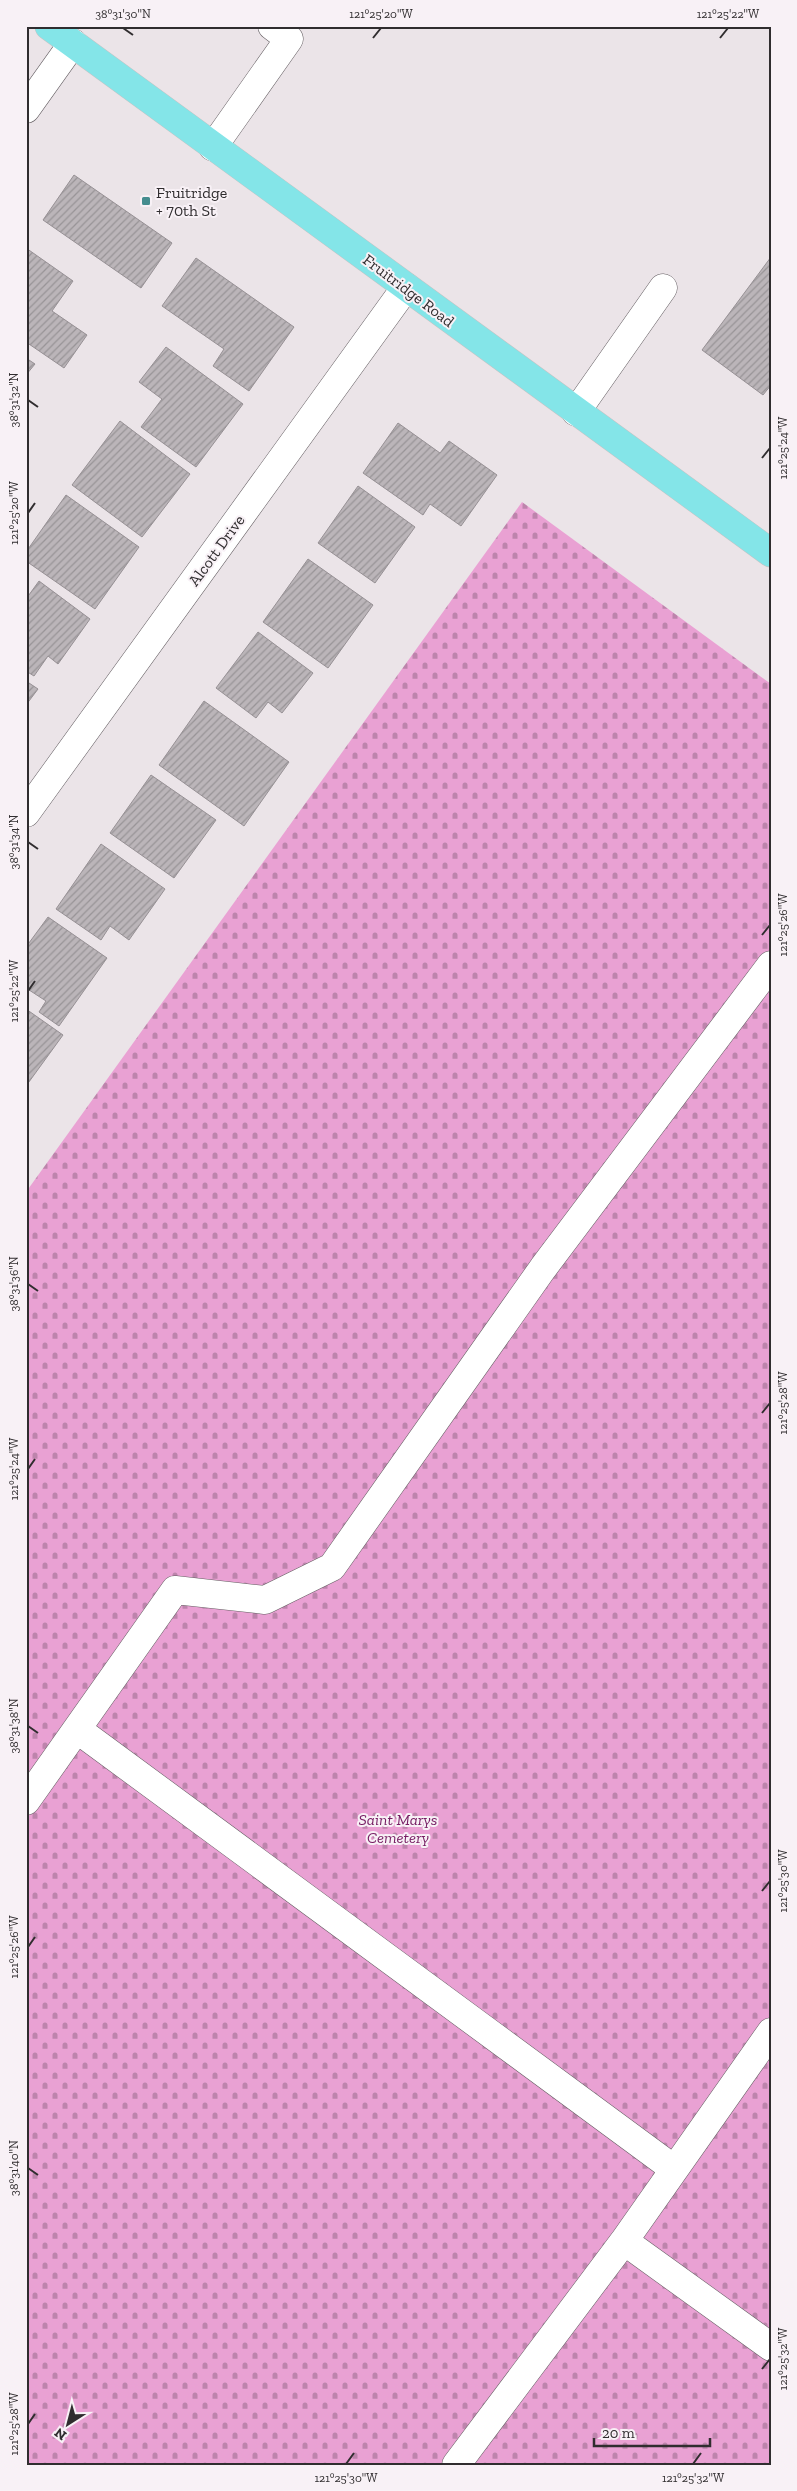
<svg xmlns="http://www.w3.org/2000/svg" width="797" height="2491" font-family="'Zilla Slab',serif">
  <defs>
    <pattern id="cemetery-stones" width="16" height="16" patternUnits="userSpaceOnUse" patternTransform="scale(1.25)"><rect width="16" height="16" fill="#e9a1d3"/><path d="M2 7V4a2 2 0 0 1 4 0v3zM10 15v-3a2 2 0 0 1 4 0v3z" fill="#bd84ac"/></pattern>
    <pattern id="building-hatch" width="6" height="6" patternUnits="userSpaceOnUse" patternTransform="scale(1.25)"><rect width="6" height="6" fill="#bbb5b9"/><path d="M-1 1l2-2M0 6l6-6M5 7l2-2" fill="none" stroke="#989497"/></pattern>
  </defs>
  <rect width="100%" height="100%" fill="#ebe4e8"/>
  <path fill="url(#cemetery-stones)" d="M522,502L771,684V2465H26V1192Z"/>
  <path fill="url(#building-hatch)" stroke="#969094" d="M74,175L172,243L141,288L43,220Z
    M26,248L73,281L52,311L87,335L64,368L26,342Z
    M771,257V385L763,395L702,350Z
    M196,258L294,327L249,391L213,366L224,349L162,306Z
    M166,347L243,404L196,467L141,427L162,399L139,382Z
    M26,358L35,364L26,375Z
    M120,421L190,474L142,537L72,485Z
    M398,423L440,453L449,441L497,475L461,526L430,504L423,515L363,473Z
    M358,486L415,527L375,583L318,543Z
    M66,495L139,547L95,609L26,561V552Z
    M308,559L373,605L328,668L263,622Z
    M39,581L90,619L58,664L48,656L34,676L26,671V599Z
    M258,632L313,673L282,713L268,702L256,718L216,688Z
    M26,681L38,689L26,705Z
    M204,701L289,762L244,826L159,765Z
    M151,775L216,820L174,878L110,833Z
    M101,844L165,889L129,940L110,926L101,940L56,909Z
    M48,917L107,958L59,1026L39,1012L46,1001L26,988V947Z
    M26,1009L63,1035L26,1086Z"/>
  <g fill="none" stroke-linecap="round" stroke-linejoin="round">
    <g stroke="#655f63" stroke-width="29">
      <path id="minor" d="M26,109L73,43
        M213,147L289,39L272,26
        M576,412L663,288
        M26,813L406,287
        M78,1730L674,2169
        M26,1801L175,1590L265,1600L332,1567L543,1268L771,965
        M624,2241L771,2347
        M456,2465L624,2241L771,2032"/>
    </g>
    <g stroke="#c5c4c5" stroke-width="29">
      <path id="major" d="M49,26L771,553"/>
    </g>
    <use href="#minor" stroke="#fff" stroke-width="28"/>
    <use href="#major" stroke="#84e5e8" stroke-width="28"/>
  </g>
  <path fill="none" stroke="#302d2f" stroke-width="2" d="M123,28L133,35M373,38L381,28M720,38L728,28M28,400L38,407M762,458L770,448M28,513L35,503M28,842L38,849M762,935L770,925M28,991L35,981M28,1284L38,1291M762,1413L770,1403M28,1469L35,1459M28,1726L38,1733M762,1891L770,1881M28,1947L35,1937M28,2168L38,2175M762,2369L770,2359M28,2424L35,2414M346,2464L354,2453M693,2464L701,2453"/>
  <rect fill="#458d8f" stroke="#f8f1f6" stroke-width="2" x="141" y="196" width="10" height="10" rx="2.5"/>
  <g text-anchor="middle" stroke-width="4" stroke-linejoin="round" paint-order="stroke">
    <g font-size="16" fill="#302d2f" stroke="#f8f1f6" text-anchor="start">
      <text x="156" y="198">Fruitridge<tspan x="156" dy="18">+ 70th St</tspan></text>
    </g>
    <g font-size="16" fill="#302d2f" stroke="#f8f1f6">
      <text transform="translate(409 290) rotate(37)" y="6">Fruitridge Road</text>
      <text transform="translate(216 550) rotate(-54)" y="6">Alcott Drive</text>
    </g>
    <g font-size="16" font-style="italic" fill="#761c63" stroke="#f8f1f6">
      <text x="398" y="1825">Saint Marys<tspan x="398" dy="18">Cemetery</tspan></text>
    </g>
  </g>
  <rect width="797" height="2491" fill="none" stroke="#f8f1f6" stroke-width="55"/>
  <g transform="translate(68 2424) rotate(216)" stroke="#f8f1f6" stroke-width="4" paint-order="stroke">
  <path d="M0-4L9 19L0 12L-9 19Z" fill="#302d2f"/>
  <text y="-8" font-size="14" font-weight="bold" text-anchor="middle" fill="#302d2f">N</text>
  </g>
  <path d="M594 2438v8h116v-8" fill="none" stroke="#302d2f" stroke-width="2.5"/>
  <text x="602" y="2438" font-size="15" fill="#302d2f" stroke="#f8f1f6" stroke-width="4" paint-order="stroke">20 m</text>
  <rect x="28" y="28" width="742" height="2436" fill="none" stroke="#302d2f" stroke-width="2"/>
  <g font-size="12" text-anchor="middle" fill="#302d2f">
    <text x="123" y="18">38°31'30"N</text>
    <text x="381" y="18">121°25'20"W</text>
    <text x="728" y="18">121°25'22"W</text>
    <text transform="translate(14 400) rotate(-90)" y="4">38°31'32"N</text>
    <text transform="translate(783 448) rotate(-90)" y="4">121°25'24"W</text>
    <text transform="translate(14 513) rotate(-90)" y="4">121°25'20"W</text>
    <text transform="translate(14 842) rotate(-90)" y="4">38°31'34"N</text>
    <text transform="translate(783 925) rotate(-90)" y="4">121°25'26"W</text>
    <text transform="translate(14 991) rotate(-90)" y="4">121°25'22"W</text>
    <text transform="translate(14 1284) rotate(-90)" y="4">38°31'36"N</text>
    <text transform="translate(783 1403) rotate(-90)" y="4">121°25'28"W</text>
    <text transform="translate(14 1469) rotate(-90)" y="4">121°25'24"W</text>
    <text transform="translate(14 1726) rotate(-90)" y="4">38°31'38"N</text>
    <text transform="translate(783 1881) rotate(-90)" y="4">121°25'30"W</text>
    <text transform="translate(14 1947) rotate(-90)" y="4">121°25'26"W</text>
    <text transform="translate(14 2168) rotate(-90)" y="4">38°31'40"N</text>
    <text transform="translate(783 2359) rotate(-90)" y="4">121°25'32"W</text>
    <text transform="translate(14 2424) rotate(-90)" y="4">121°25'28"W</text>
    <text x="346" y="2482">121°25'30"W</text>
    <text x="693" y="2482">121°25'32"W</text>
  </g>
</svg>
